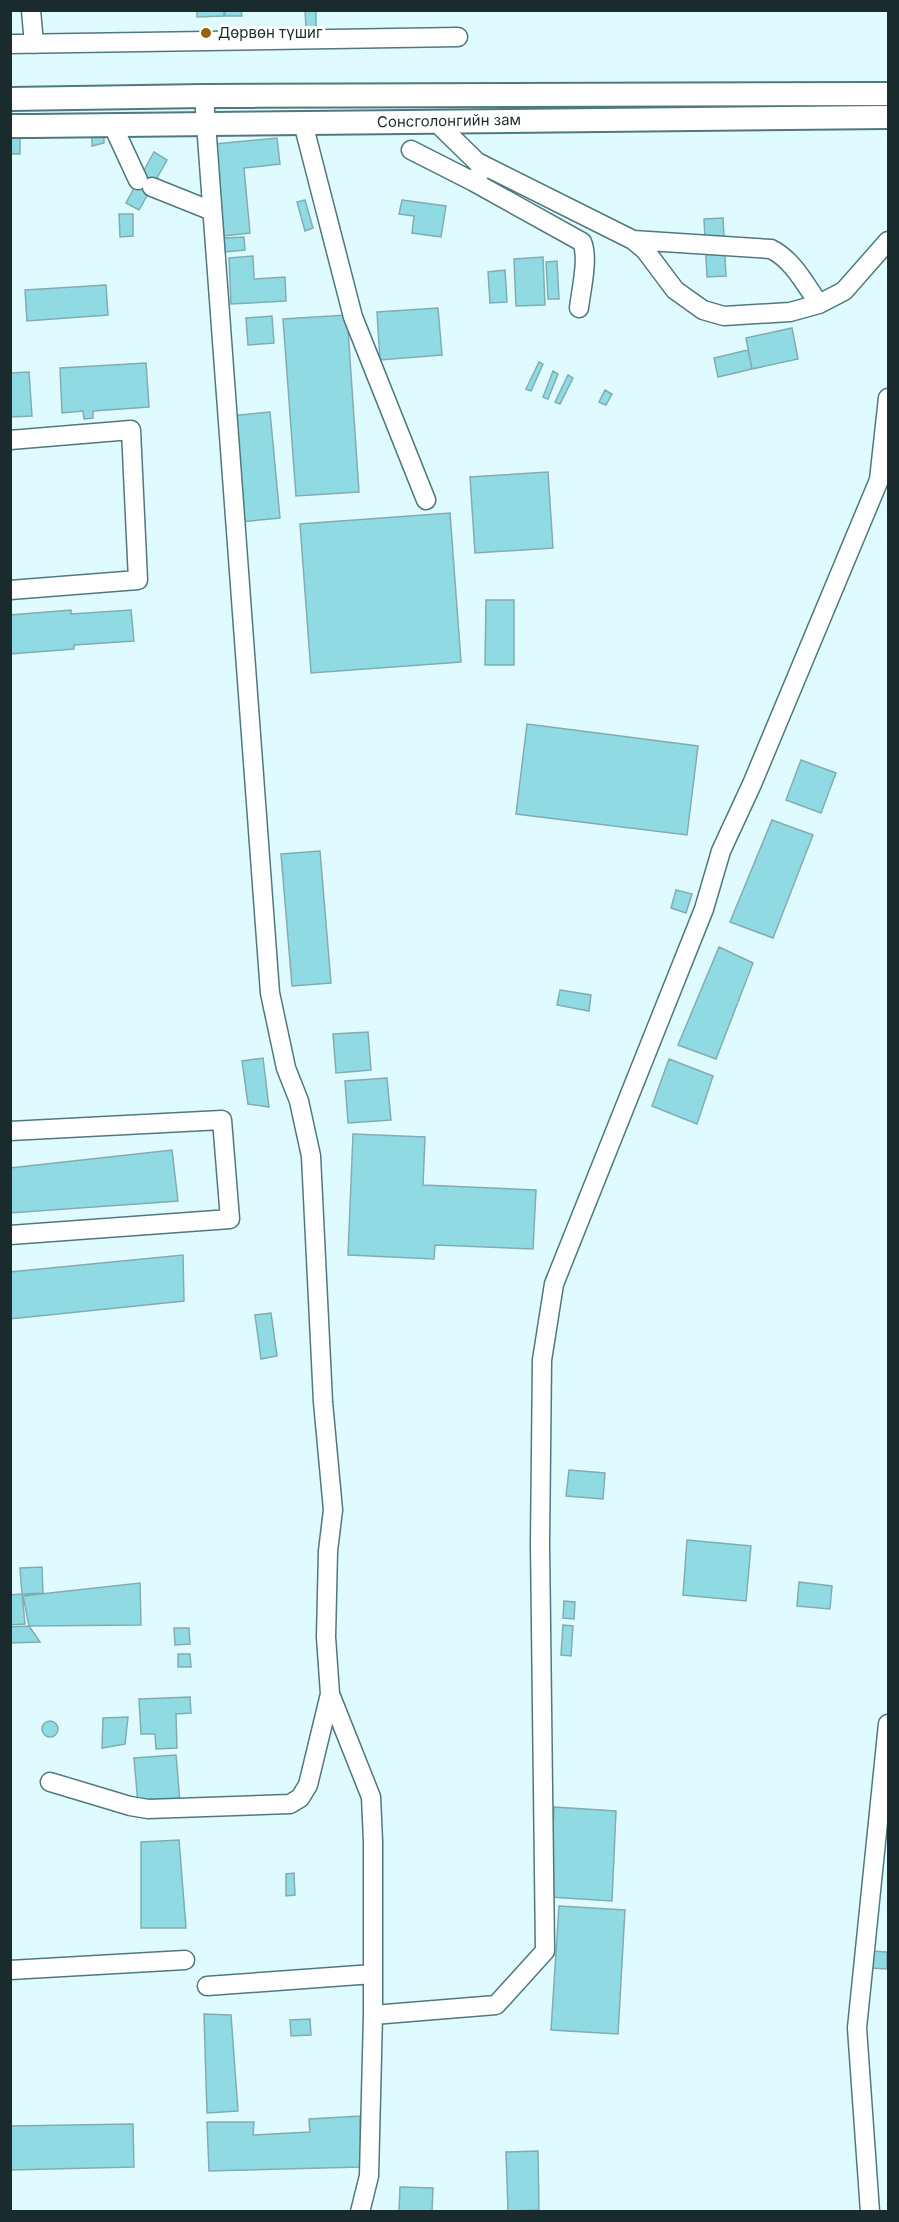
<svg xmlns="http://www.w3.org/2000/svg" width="899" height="2222" font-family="Inter,sans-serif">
  <rect width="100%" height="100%" fill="#e0fbff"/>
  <path fill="#90dbe3" stroke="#81adb2" stroke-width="1.5" d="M197,10H224V16L197,17Z
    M225,10H241L242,16H225Z
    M305,10H316V28H306Z
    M92,135H104V143L92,146Z
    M10,138H20V154H10Z
    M277,138L280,164L244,168L250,233L224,236L215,144Z
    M154,152L167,160L139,210L126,203Z
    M305,200L313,228L305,231L297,202Z
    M402,200L446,206L441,237L412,233L414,216L399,214Z
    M119,214H133V236L120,237Z
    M723,218L726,276L707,277L704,219Z
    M244,237L245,250L225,252L224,238Z
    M253,256L254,279L285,277L286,301L231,304L229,258Z
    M543,257L545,305L516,306L514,259Z
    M557,261L559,299H548L546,262Z
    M505,270L507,302L490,303L488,272Z
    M106,285L108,315L27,321L25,290Z
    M438,308L442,355L380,360L377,312Z
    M347,315L359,492L296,496L283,319Z
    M272,316L274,343L248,345L246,318Z
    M792,328L798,359L752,369L746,338Z
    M748,350L752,369L718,377L714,358Z
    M539,362L543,364L531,391L526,389Z
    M146,363L149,407L93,411V418L84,419L83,411L62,413L60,368Z
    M553,371L558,374L548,399L543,397Z
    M29,372L32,416L10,417V373Z
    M568,375L573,378L560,404L555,402Z
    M605,390L612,394L606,405L599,402Z
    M270,412L280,518L240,522L230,416Z
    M548,472L553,548L475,553L470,477Z
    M450,513L461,662L311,673L300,524Z
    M486,600H514V665H485Z
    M71,610V614L131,610L134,641L74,645V649L10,654V615Z
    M527,724L698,746L687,835L516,814Z
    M801,760L836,773L821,813L786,800Z
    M772,820L813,835L773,938L730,922Z
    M320,851L331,983L292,986L281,854Z
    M676,890L692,894L686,913L671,908Z
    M719,947L753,963L716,1059L678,1045Z
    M560,990L591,995L589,1011L557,1005Z
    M368,1032L371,1070L336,1073L333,1034Z
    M263,1058L269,1107L248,1104L242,1061Z
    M669,1059L713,1076L697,1124L652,1106Z
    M387,1078L391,1120L348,1123L345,1081Z
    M353,1134L425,1137L423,1185L536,1190L533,1249L435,1245L434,1259L348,1255Z
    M172,1150L178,1201L10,1213V1168Z
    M183,1255L184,1301L10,1319V1272Z
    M271,1313L277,1356L261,1359L255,1315Z
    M569,1470L605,1473L603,1499L566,1496Z
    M687,1540L751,1546L746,1601L683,1595Z
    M42,1567L43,1593L22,1594L20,1568Z
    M799,1582L832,1586L830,1609L797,1606Z
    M140,1583L141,1625L29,1626L23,1596Z
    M22,1594L25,1624L10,1625V1595Z
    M564,1601L575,1602L574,1619L563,1618Z
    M563,1625L573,1626L571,1656L561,1655Z
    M29,1626L40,1642L10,1643V1627Z
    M174,1628H189L190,1644L175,1645Z
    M178,1654H190L191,1667H178Z
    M190,1697L191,1713L176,1714L177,1748L156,1749L155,1734H141L139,1699Z
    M128,1717L125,1744L102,1748L103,1718Z
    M42 1729a8 8 0 1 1 16 0a8 8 0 1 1-16 0Z
    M176,1755L180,1802L138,1805L134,1758Z
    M554,1807L616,1811L612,1901L550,1897Z
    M179,1840L186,1928H141V1842Z
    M294,1873L295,1895L286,1896V1874Z
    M559,1906L625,1910L618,2034L551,2030Z
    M871,1951L887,1952V1969L871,1968Z
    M204,2014L231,2015L238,2111L207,2113Z
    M310,2019L311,2035L291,2036L290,2020Z
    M360,2116L361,2167L209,2171L207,2122H254L253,2135L310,2132L309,2119Z
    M133,2124L134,2167L10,2170V2126Z
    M538,2151L539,2210L508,2211L506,2152Z
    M400,2187L433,2188L432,2212H399Z"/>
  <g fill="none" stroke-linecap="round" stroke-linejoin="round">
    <g stroke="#4f797e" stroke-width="21">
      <path id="minor" d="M31,10L34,44
        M10,44L458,37
        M204,96L270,993L286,1068L299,1101L311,1156L323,1402L333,1510L328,1551L326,1637L330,1694L371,1797L373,1841V2015L496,2005L545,1951L540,1544L542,1360L554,1284L704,909L721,851L752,784L879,480L888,398
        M434,120L477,162L633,240L645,250L675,290L703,310L724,316L790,312L819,304L844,291L888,241
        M303,123L353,317L426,500
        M113,126L138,180
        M411,150L474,182
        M484,166L474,182L582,242C589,258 581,290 579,308
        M152,187L212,211
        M633,240L771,249C793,260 805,284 819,304
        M10,440L131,430L138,580L10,590
        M10,1131L222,1120L230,1219L10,1235
        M50,1782L130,1806L148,1809L290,1804L300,1798L308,1785L330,1694
        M10,1970L185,1960
        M207,1986L373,1974
        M360,2212L369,2176L373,2015
        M870,2212L857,2028L888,1724"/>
    </g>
    <g stroke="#4f797e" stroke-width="26">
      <path id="major" d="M10,99L204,96L888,94
        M10,126C303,125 596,118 888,117"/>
    </g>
    <use href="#minor" stroke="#fff" stroke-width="18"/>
    <use href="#major" stroke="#fff" stroke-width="22"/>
  </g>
  <circle fill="#91640e" stroke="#fff" stroke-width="2" cx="206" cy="33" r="6"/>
  <g text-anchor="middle" stroke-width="6" stroke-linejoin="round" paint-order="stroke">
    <g font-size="15" fill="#192b2d" stroke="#fff" text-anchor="start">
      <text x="218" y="38">Дөрвөн түшиг</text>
    </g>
    <g font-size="15" fill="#192b2d" stroke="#fff">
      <text transform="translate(449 121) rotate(-1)" y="5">Сонсголонгийн зам</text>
    </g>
  </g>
  <rect width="899" height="2222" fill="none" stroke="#192b2d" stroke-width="24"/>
</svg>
